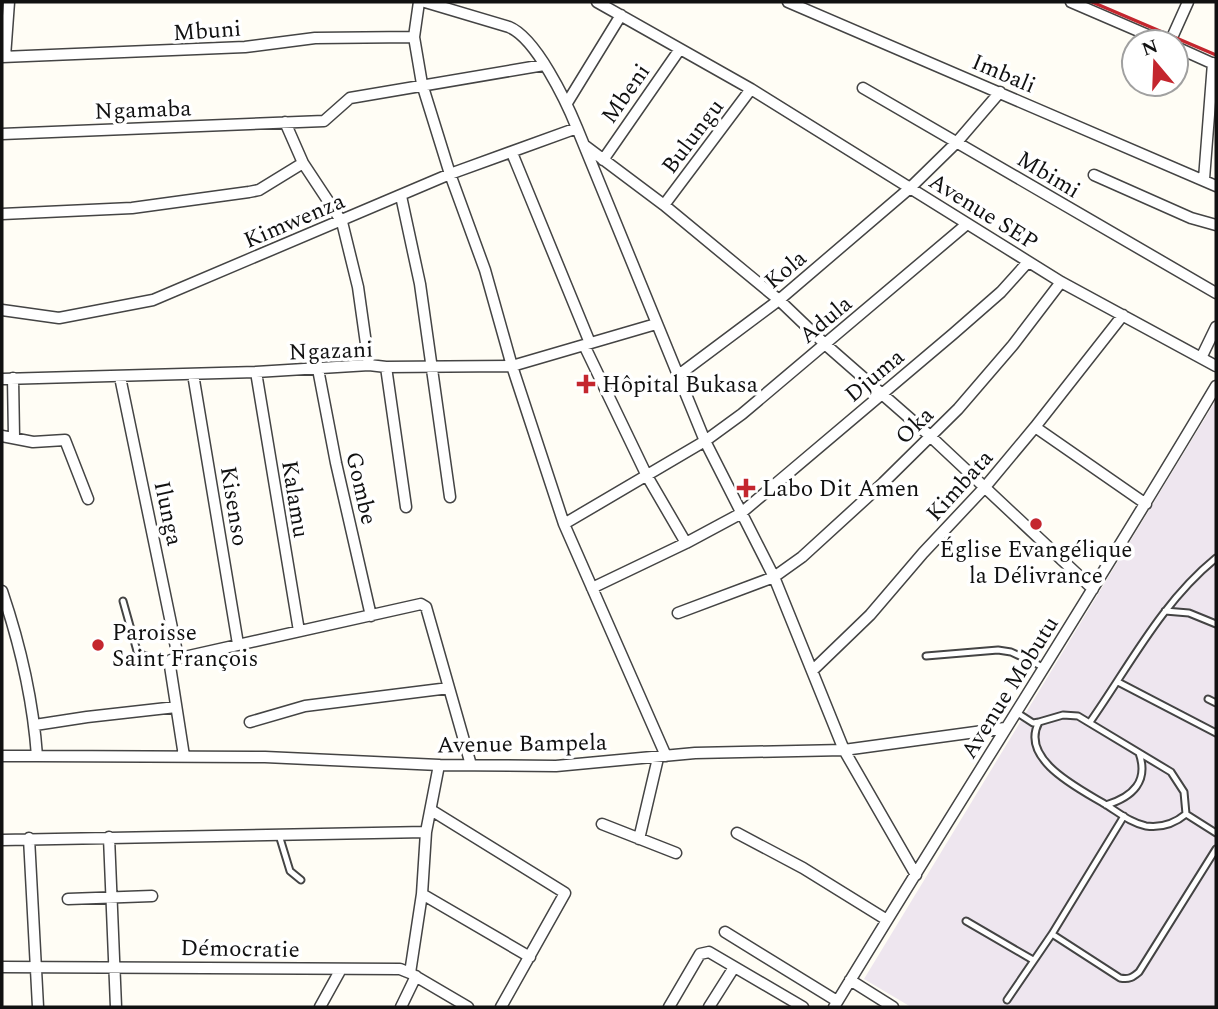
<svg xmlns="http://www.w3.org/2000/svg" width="1218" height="1009" font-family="Spectral,serif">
  <rect width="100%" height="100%" fill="#fffdf5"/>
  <path fill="#eee6ef" d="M1216,400V1007H911L864,979Z"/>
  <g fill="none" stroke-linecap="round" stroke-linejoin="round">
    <g stroke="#444" stroke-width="9">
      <path id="service" d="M123,601L137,651L143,655L170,663
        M1165,611L1189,613L1216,624
        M926,656L998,650L1011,652L1043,667
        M1118,682L1216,733
        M1208,699L1216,703
        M1016,712L1033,723L1039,722
        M1063,715L1078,716L1171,772L1184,792L1186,814C1174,824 1161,828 1146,826C1130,823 1117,811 1103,803C1078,788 1019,759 1039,722Z
        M1090,722C1130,665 1161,603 1216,558
        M1106,805C1133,797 1149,781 1139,753
        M1186,814L1216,833
        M279,835L290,871L301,880
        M966,921L1033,960
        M1052,934L1120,978C1129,980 1133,977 1139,972L1216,849
        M1007,1000L1052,934L1124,816"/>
    </g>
    <g stroke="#444" stroke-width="13">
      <path id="minor" d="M419,2L414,37L422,84L450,174L485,270L512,366L564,524L666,756
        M425,2L509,27C536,38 566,101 577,128
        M597,2L751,89L1061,282L1216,366
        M788,2L1216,186
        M1071,2L1164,42
        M1170,42L1188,2
        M1176,47L1216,65
        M2,57L245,47L315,38L414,37
        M5,57L9,2
        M863,88L1216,293
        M567,103L621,15
        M285,122L303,163L342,222L358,287L369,365
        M2,134L324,121L350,98L544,65
        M584,145L664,205L779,300L826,345L930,436L1093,589
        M512,153L590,343
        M603,160L680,49
        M1094,175L1191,218L1216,225
        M1204,179L1213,63
        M401,196L420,284L450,497
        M664,205L751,89
        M2,214L132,208L249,192L259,190L303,163
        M2,310L59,318L153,300L450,174L577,128L705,441L774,577L844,750L916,875
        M584,345L647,476L686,543
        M1201,358L1216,327
        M386,367L406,507
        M318,369L336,463L371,616
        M256,372L299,631
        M193,374L238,644
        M680,374L779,300L910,188L957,142L1000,92
        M120,377L178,657
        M13,378L14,437
        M2,379L256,372L369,365L386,367L512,366L656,324
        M1035,427L1146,504
        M2,436L33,442L65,440L88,499
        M564,524L705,441L742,414L967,224
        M592,588L686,543L740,514L953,334L1001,292L1028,262
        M2,591C20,644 33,700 37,756H2
        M678,613L774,577L802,557L883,483L958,409L1013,345L1061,282
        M813,670L870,615L923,553L985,487L1035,427L1123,315
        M250,722L305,706L449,688
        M35,725L87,717L176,707
        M37,756L265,757L439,765L556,766L695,753L844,750L1005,728
        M184,756L170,666L171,660L421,604L426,607L471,765
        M431,810L565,893L501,1007
        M602,824L676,853
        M737,833L803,868L887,920
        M109,837L116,1007
        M29,838L38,1007
        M639,839L658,758
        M2,840L426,832
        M422,894L530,957
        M68,899L152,896
        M725,932L837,1001
        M2,967L400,969L410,973L468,1007
        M410,973L422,894L426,832L439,765
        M850,980L893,1007
        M320,1007L341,969
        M401,1007L416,976
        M669,1007L700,954L709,952L803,1007
        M709,1007L733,969
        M834,1007C960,799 1092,595 1216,386"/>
    </g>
    <use href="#service" stroke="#fff" stroke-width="5"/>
    <use href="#minor" stroke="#fff" stroke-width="10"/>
    <path stroke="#c4262e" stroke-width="3.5" d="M1092,2L1216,55"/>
  </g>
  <g fill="#c4262e" stroke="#fff" stroke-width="2.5">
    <path d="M582.5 373.5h7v7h7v7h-7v7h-7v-7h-7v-7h7z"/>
    <path d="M742.5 477.5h7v7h7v7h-7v7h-7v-7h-7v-7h7z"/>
    <circle cx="1036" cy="524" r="7"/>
    <circle cx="98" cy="645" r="7"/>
  </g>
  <g text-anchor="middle" stroke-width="7" stroke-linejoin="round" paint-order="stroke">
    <g font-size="23" fill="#111" stroke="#fff">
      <text transform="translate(207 30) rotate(-4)" y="8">Mbuni</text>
      <text transform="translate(1004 73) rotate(23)" y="8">Imbali</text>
      <text transform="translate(625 93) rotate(-55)" y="8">Mbeni</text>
      <text transform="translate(143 109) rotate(-2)" y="8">Ngamaba</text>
      <text transform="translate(692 136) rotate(-53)" y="8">Bulungu</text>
      <text transform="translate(1049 174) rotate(31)" y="8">Mbimi</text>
      <text transform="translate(984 211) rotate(32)" y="8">Avenue SEP</text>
      <text transform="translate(294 220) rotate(-23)" y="8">Kimwenza</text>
      <text transform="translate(785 269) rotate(-40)" y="8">Kola</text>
      <text transform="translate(825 319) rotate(-40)" y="8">Adula</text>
      <text transform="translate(331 350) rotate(-2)" y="8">Ngazani</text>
      <text transform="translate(874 375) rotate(-40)" y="8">Djuma</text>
      <text transform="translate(914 425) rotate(-44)" y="8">Oka</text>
      <text transform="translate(959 485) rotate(-48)" y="8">Kimbata</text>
      <text transform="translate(362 488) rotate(77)" y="8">Gombe</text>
      <text transform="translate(296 499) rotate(81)" y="8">Kalamu</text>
      <text transform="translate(235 506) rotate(81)" y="8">Kisenso</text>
      <text transform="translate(169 513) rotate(78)" y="8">Ilunga</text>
      <text transform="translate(1009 687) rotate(-58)" y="8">Avenue Mobutu</text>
      <text transform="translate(522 743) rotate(-1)" y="8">Avenue Bampela</text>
      <text transform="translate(240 948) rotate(1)" y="8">Démocratie</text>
    </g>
    <g font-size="23" fill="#111" stroke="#fff" text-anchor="start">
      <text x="602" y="392">Hôpital Bukasa</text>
      <text x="762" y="496">Labo Dit Amen</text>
      <text x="1036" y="557" text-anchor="middle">Église Evangélique<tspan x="1036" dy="26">la Délivrance</tspan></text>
      <text x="112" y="640">Paroisse<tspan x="112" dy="26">Saint François</tspan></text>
    </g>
  </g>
  <rect width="1218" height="1009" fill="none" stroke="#111111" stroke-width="7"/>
  <g transform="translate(1155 63) rotate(341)"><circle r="33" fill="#ffffff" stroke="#a0a0a0" stroke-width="2"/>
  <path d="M0-5L12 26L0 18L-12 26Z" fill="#c4262e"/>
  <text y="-10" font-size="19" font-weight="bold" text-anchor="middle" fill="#111111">N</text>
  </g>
</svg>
